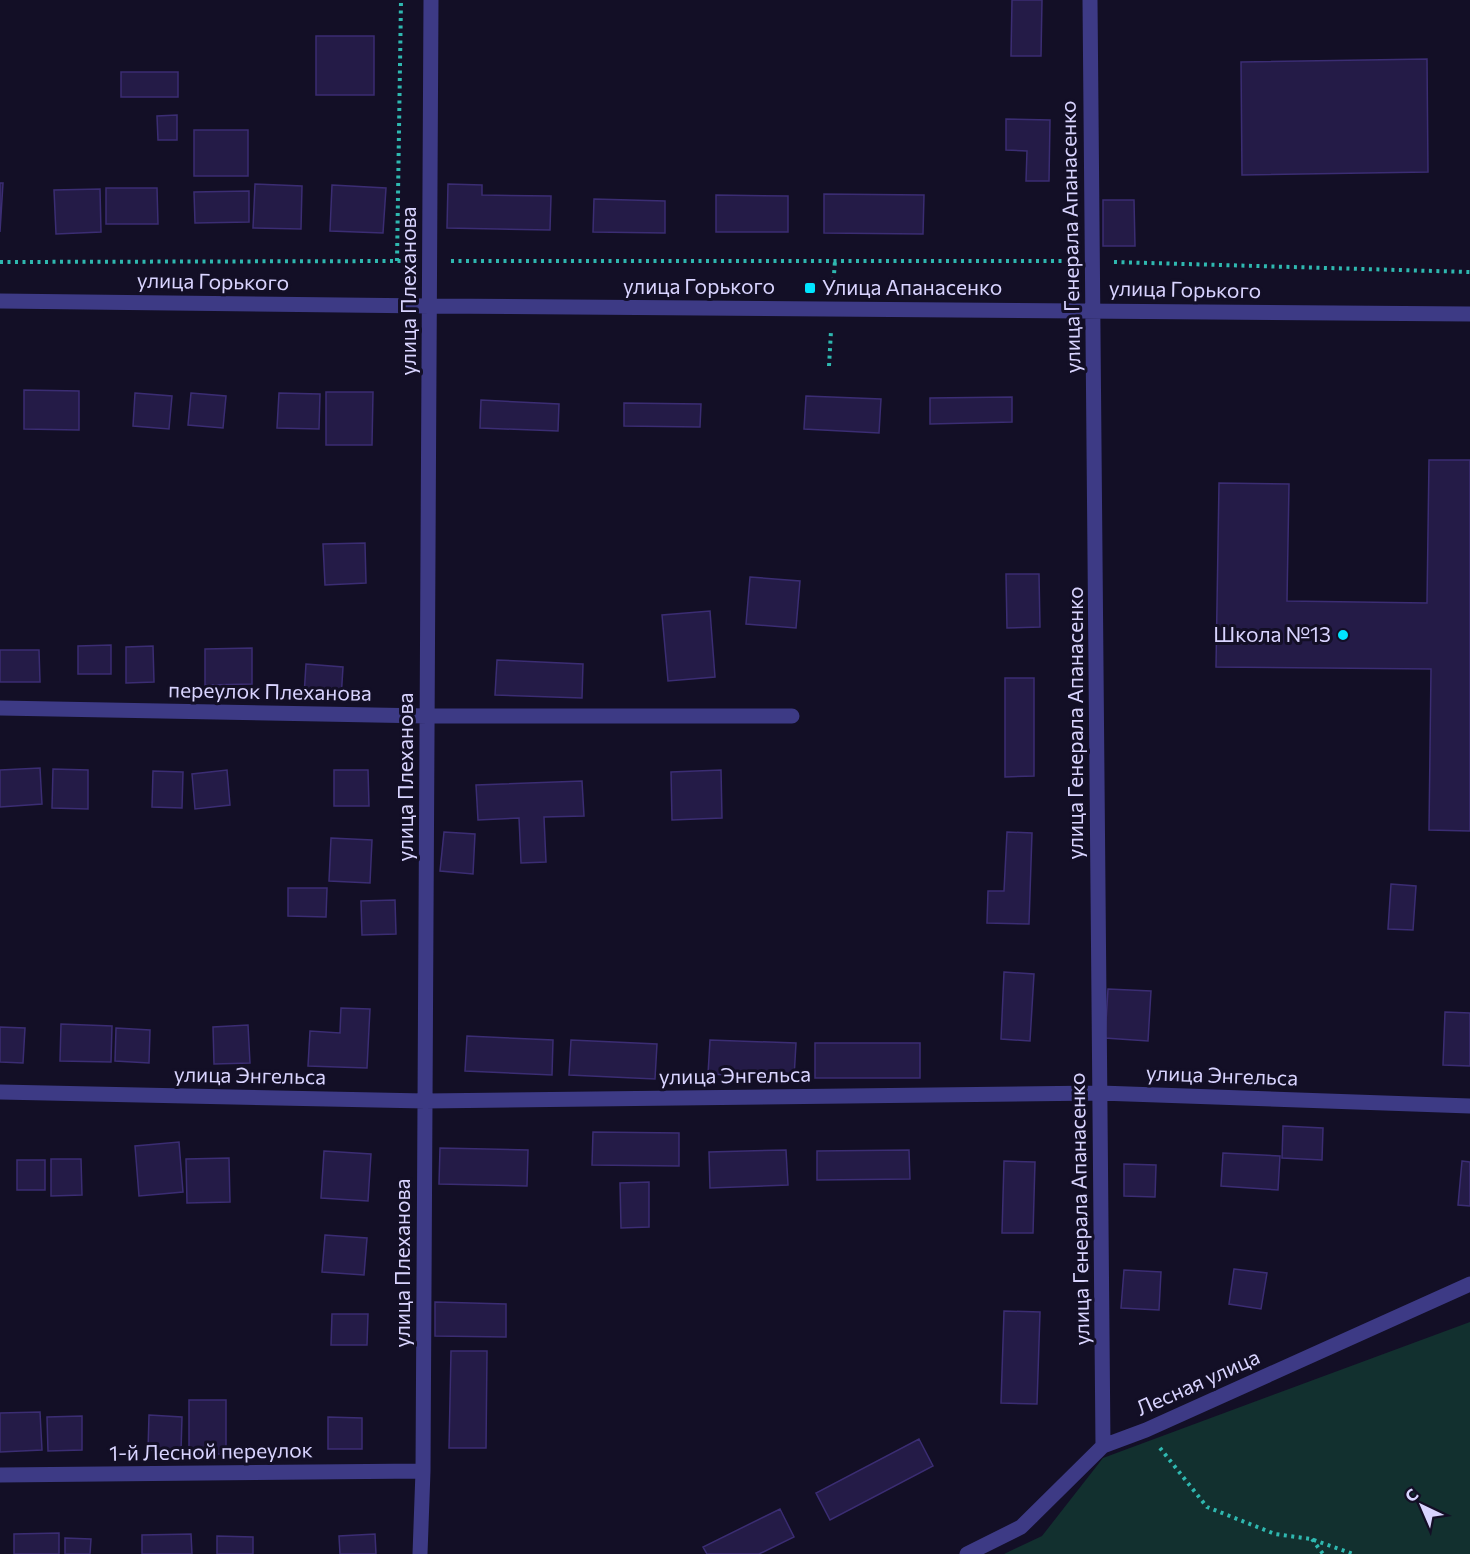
<svg xmlns="http://www.w3.org/2000/svg" width="1470" height="1554" font-family="Commissioner,sans-serif">
  <rect width="100%" height="100%" fill="#130f26"/>
  <path fill="#12302f" d="M1470,1322V1554H1004L1042,1536L1103,1458Z"/>
  <path fill="#241b47" stroke="#3b2d73" stroke-width="1.5" d="M1012,0H1042L1041,56H1011Z
    M316,36H374V95H316Z
    M1427,59L1428,172L1242,175L1241,62Z
    M121,72H178V97H121Z
    M177,115V140H158L157,116Z
    M1006,119L1050,120L1049,181H1026L1027,151L1006,150Z
    M194,130H248V176H194Z
    M0,183H3L0,232Z
    M255,184L302,186L301,229L253,228Z
    M448,184L482,185V195L551,196L550,230L447,228Z
    M332,185L386,188L383,233L330,231Z
    M106,188H157L158,224H106Z
    M100,189L101,232L56,234L54,190Z
    M249,191V222L195,223L194,192Z
    M824,194L924,195L923,234L824,233Z
    M716,195L788,196V232H716Z
    M594,199L665,201V233L593,232Z
    M1103,200H1134L1135,246H1103Z
    M24,390L79,391V430L24,429Z
    M326,392H373L372,445H326Z
    M135,393L172,396L169,429L133,426Z
    M191,393L226,396L223,428L188,425Z
    M279,393L320,394L319,429L277,428Z
    M806,396L881,399L879,433L804,429Z
    M1012,397V422L930,424V398Z
    M481,400L559,404L558,431L480,428Z
    M624,403L701,404L700,427L624,426Z
    M1429,460H1470V831L1429,830L1431,669L1216,667L1219,483L1289,484L1287,601L1427,603Z
    M365,543L366,583L325,585L323,544Z
    M1006,574H1039L1040,627L1007,628Z
    M750,577L800,581L796,628L746,624Z
    M710,611L715,677L668,681L662,615Z
    M111,645V674H78V646Z
    M153,646L154,682L126,683V647Z
    M252,648V684L205,685V649Z
    M0,650H39L40,682H0Z
    M497,660L583,664L582,698L495,695Z
    M306,664L343,667L341,699L304,696Z
    M1005,678H1034V776L1005,777Z
    M40,768L42,804L0,807V770Z
    M53,769L88,770V809L52,808Z
    M227,770L230,805L195,809L192,774Z
    M334,770H368L369,806H334Z
    M721,770L722,818L672,820L671,772Z
    M153,771L183,772L182,808L152,807Z
    M582,781L584,816L544,817L546,862L521,863L519,818L478,820L476,785Z
    M444,832L475,834L473,874L440,871Z
    M1007,832L1032,833L1029,924L987,923L988,891H1004Z
    M331,838L372,840L370,883L329,881Z
    M1391,884L1416,886L1413,930L1388,929Z
    M288,888H327L326,917L288,916Z
    M395,900L396,934L362,935L361,901Z
    M1004,972L1034,974L1030,1041L1001,1039Z
    M1108,989L1151,991L1148,1041L1105,1038Z
    M341,1008L370,1009L367,1068L308,1066L310,1031L340,1033Z
    M1445,1012L1470,1013V1066L1443,1065Z
    M61,1024L112,1026L111,1062L60,1061Z
    M248,1025L250,1063L214,1064L213,1027Z
    M0,1027L25,1028L23,1063L0,1062Z
    M116,1028L150,1030L149,1063L115,1061Z
    M467,1036L553,1040L552,1075L465,1071Z
    M571,1040L657,1044L655,1079L569,1075Z
    M710,1040L796,1043L794,1078L708,1074Z
    M815,1043H920V1078H815Z
    M1283,1126L1323,1128L1322,1160L1282,1158Z
    M593,1132L679,1133V1166L592,1165Z
    M179,1142L183,1192L139,1196L135,1146Z
    M440,1148L528,1150L527,1186L439,1184Z
    M786,1150L788,1185L710,1188L709,1152Z
    M909,1150L910,1179L817,1180V1151Z
    M324,1151L371,1154L368,1201L321,1198Z
    M1223,1153L1280,1156L1278,1190L1221,1186Z
    M229,1158L230,1202L187,1203L186,1159Z
    M51,1159H81L82,1195L51,1196Z
    M17,1160H45V1190H17Z
    M1004,1161L1035,1162L1033,1233H1002Z
    M1462,1161L1470,1162V1206L1458,1205Z
    M1124,1164L1156,1165L1155,1197L1124,1196Z
    M649,1182V1227L621,1228L620,1183Z
    M325,1235L367,1238L364,1275L322,1272Z
    M1234,1269L1267,1273L1261,1309L1229,1304Z
    M1124,1270L1161,1272L1159,1310L1121,1308Z
    M435,1302L506,1304V1337L435,1336Z
    M1004,1311L1040,1312L1037,1404L1001,1403Z
    M332,1314H368L367,1345H331Z
    M451,1351H487L486,1448H449Z
    M189,1400H226V1454H189Z
    M40,1412L42,1450L0,1452V1413Z
    M149,1415L182,1417L181,1451L148,1450Z
    M82,1416V1450L48,1451L47,1417Z
    M328,1417L362,1418V1449H328Z
    M919,1439L933,1466L830,1520L816,1493Z
    M780,1509L794,1537L759,1554H707L703,1547Z
    M59,1533V1554H14V1534Z
    M191,1534L192,1554H142V1535Z
    M375,1534L376,1554H340L339,1536Z
    M217,1536L253,1537V1554H217Z
    M65,1538L91,1539L90,1554H65Z"/>
  <g fill="none" stroke-linecap="round" stroke-linejoin="round">
    <path stroke="#2fb8b0" stroke-width="4" stroke-dasharray="3 4.5" stroke-linecap="butt" d="M397,261L401,0
      M451,261H1070
      M0,262L407,261
      M1114,262L1470,272
      M833,288L835,261
      M829,366L831,331
      M1160,1448L1207,1507L1275,1534L1311,1539L1353,1554
      M1312,1539L1323,1554"/>
    <path stroke="#3d3a85" stroke-width="15" d="M1090,0L1103,1446
      M0,301L430,306L1470,314
      M0,708L427,716H792
      M0,1092L425,1101L1100,1093L1470,1106
      M0,1475L423,1471
      M420,1554L423,1471L431,0
      M967,1554L1021,1527L1103,1446L1146,1430L1470,1284"/>
  </g>
  <g fill="#00e5ff" stroke="#130f26" stroke-width="2">
    <rect x="804" y="282" width="12" height="12" rx="3"/>
    <circle cx="1343" cy="635" r="6"/>
  </g>
  <g text-anchor="middle" stroke-width="6" stroke-linejoin="round" paint-order="stroke">
    <g font-size="21" fill="#d9d4ff" stroke="#130f26">
      <text transform="translate(1071 237) rotate(-91)" y="7">улица Генерала Апанасенко</text>
      <text transform="translate(213 282) rotate(1)" y="7">улица Горького</text>
      <text x="699" y="294">улица Горького</text>
      <text transform="translate(1185 290) rotate(1)" y="7">улица Горького</text>
      <text transform="translate(409 291) rotate(-90)" y="7">улица Плеханова</text>
      <text transform="translate(270 692) rotate(1)" y="7">переулок Плеханова</text>
      <text transform="translate(1076 723) rotate(-90)" y="7">улица Генерала Апанасенко</text>
      <text transform="translate(406 777) rotate(-90)" y="7">улица Плеханова</text>
      <text transform="translate(250 1076) rotate(1)" y="7">улица Энгельса</text>
      <text transform="translate(735 1076) rotate(-1)" y="7">улица Энгельса</text>
      <text transform="translate(1222 1076) rotate(2)" y="7">улица Энгельса</text>
      <text transform="translate(1080 1209) rotate(-91)" y="7">улица Генерала Апанасенко</text>
      <text transform="translate(403 1263) rotate(-90)" y="7">улица Плеханова</text>
      <text transform="translate(1198 1383) rotate(-24)" y="7">Лесная улица</text>
      <text transform="translate(211 1452) rotate(-1)" y="7">1-й Лесной переулок</text>
    </g>
    <g font-size="21" fill="#d9d4ff" stroke="#130f26" text-anchor="start">
      <text x="822" y="295">Улица Апанасенко</text>
      <text x="1331" y="642" text-anchor="end">Школа №13</text>
    </g>
  </g>
  <g transform="translate(1422 1506) rotate(316)" stroke="#130f26" stroke-width="4.5" paint-order="stroke">
  <path d="M0-4.5L10 22L0 15L-10 22Z" fill="#d9d4ff"/>
  <text y="-9" font-size="16" font-weight="bold" text-anchor="middle" fill="#d9d4ff">С</text>
  </g>
</svg>
